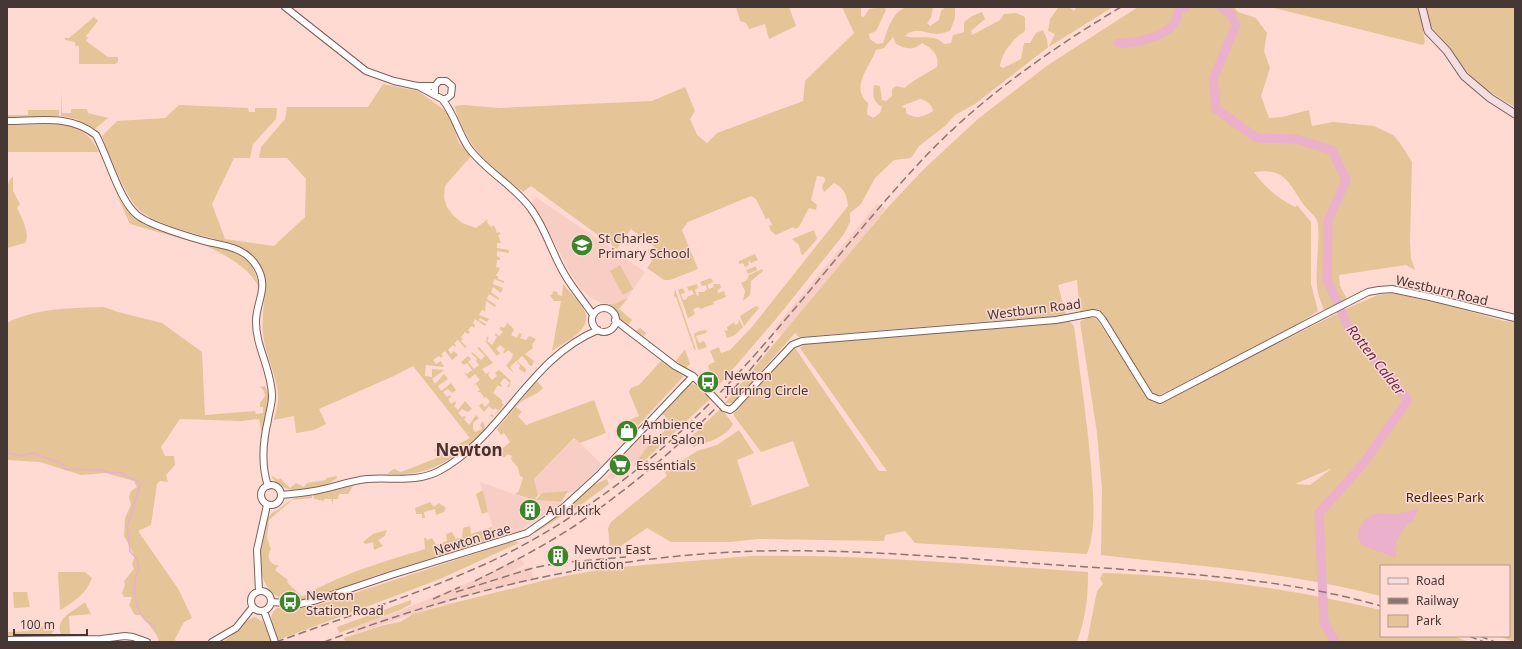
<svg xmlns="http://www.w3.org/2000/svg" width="1522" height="649" font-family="'Noto Sans',sans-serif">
  <rect width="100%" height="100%" fill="#fedad3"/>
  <path fill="#f8cdc4" d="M536,197L645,272L627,298L614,304L601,303L590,297L580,288L569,271L541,216L531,203Z
    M877,204L886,209L782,336L773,330Z
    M624,422L634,430L628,437L617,426Z
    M641,435L646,436L652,442L639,458L611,480L608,476Z
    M575,438L602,465L574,492L538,495L534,479Z
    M480,482L525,498L562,503L518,532L496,539Z
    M519,558L525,564L509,573L530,567L534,580L466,596L354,634L352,628L392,614L472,581Z"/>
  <path fill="#e5c497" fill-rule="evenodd" d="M736,7H789L796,26L769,39L765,24L749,29L746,23L740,21Z
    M842,7H861V16L864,17L869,9L885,7L886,10L876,31L869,34L870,39L877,44L883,43C887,31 893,10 907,7C915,5 925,7 933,7L931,18L927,23L930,26L939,20L941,11L945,7H955V18L950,31C945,32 941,34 936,34C925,33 914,27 905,36C918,40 934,33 944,44L951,43L953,35L964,32V22L972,16L982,12L985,19L971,31L972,35L1000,20L1004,14L1016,13L1025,17V31C1013,39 1002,52 1000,66L1003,68L1021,59L1024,43H1030L1036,33L1043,30L1047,39L1048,48L1055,34L1048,31L1050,19L1058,8L1069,7L1074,11L1077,7H1113L1047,48L975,104L955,115L945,126L919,146L911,158L894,160L875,178L861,204L850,213V222L844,234L776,319L713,392L707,384L711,375L708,365L715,362L710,351L719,347L721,353L730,350L751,328L848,206C847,195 844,188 834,183L824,192L822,187L825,180L824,177L817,176L811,200L817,205L816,210L809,208L799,227L795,229L793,227L776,235L771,231L769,226L772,225L769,218L766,219L756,199L751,196L688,222L682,230L698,269L670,280H664L647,268L652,261L647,250L655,247L631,229L617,249L531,186L523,192C498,172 474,155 461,124C458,118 456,113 455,106L464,105L499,108L652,101L685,87L695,111L690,119L697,135L707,143L717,133L803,101L805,81L854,33ZM893,37L896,44C906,49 913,51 922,43C932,48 940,56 937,67C929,72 910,82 905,88L896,86L892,89V96L886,101L882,100L880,86L874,85C873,95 872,101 882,107L880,113L873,118L867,114L868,103C850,87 869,68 876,50L884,48ZM920,99C927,100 932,105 933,111C924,117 916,120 906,113V108L901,107C906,103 914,102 920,99Z
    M1138,7H1234L1238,12L1256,18L1267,33L1264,51L1270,68L1261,96L1269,118L1282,117L1309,110L1312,126L1333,122L1374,126L1393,135L1400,143L1412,162L1410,241L1411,258L1415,270L1406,265L1339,275L1340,286L1347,299L1324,310C1322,304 1319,298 1318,293C1314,271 1320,247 1318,224C1317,216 1308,211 1304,205C1289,185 1286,167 1254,172C1265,188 1278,198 1295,207L1297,205L1311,222V284L1318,311L1292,328L1162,394L1156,395L1152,392L1099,309L1080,311L1077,280L1058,285L1066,315L799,337L795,333L733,403H725L889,206L925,168L979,118L1048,65Z
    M1270,7H1419L1425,42L1423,45Z
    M1425,7H1515V107C1480,88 1466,73 1443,41C1432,25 1428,30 1425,7Z
    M94,17L98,21L86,36L88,38L86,41L108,57H118V62L115,64H79V46H75V42L65,40V38H69Z
    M383,84L418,91L443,109L449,115L459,143L471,156L445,186L444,198L447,207L453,215L462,223L476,228L488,219L487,222L491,227L494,225L497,233L499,232L501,234L498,235L501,243H497V248L509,250V253L497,251V256L500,258V260H497L496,267L500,268L496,276H498V279L504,281V283L494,279L493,284L503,288L501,293L493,287L491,292L499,298V300L489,294L487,299L496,305L495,307L486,301L485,311L482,310L479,315L489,319L487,322L480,318L479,320L486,324L485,326L475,319L473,323L475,325L474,328L472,326L468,330L470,332L468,334L465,332L461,337L463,339L461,341L467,347L465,348L458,340L454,343L456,345L455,347L453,345L448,350L451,354L454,351L458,355L452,360L445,351L441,354L443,356L441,358L439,356L433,360L436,364L441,361L444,367L426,365L425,376L432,377V369L444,370L432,379L435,384L444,374L448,379L438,386L441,391L451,383L456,390L452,393L448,389L443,392L447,397L450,395L451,397L448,399L451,404L455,401L456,403L454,406L458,410L465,401L472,409L468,412L462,409L458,413L462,417L464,416L466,417L464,419L469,425L476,415L479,418L473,423V429L475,432L482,429L480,425L483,421L485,427C482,435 475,439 468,445C441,467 423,476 387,474L394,469L401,472L437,458L434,449L438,447L443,458L453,453L451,448L470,438L413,366L396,375L319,409L326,424L314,430L296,433L294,416L274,420C276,412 278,404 278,396C277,375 265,355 263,334C260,311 270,290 261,268C252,246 232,244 212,238C191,233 154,223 139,210C127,199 108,152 102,136L117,121L165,118L179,105L248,108L249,112H255V108H277L276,119L253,144L250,158H234L212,204L225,239L274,246L305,217L306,179L287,158H259L261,147L285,119L287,107H368Z
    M61,91L62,113H71V109H87L88,113L108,118L95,129L76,119L61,116Z
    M28,110H59V116L7,118V115H28Z
    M65,124C82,128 91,136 99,152H7V125Z
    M13,177V191L20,204L17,208C21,216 31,235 25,243L7,248V188L10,179Z
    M116,193L125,208L136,219L186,240L130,224Z
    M814,230L817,239L803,255L801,254L799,245L792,239Z
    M203,244C234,251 253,253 259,288C250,267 223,254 203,244Z
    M755,254L758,260L751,263L750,261L748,262L749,265L745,267L747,270L756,266L757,270L748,274L743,263L739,264V261Z
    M620,265L633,289L623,295L610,271Z
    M762,269L763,271L751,281L750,295L743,301L745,291L741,283L747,280L749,275Z
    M711,278L713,282L707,285L709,289L714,287L713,284H720L721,288L717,290L718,293L724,291L726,297L713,302L714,304L700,309L699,307L693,309L695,314L688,318L678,290L683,288L685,293L681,294L683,300L687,299V297L694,294L692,290L689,291L687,287L697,284L698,288L695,290L697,296L699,295L698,292H704L707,289L706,285L702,286L700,282Z
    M563,284C569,292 578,299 583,308C596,329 566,341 552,351L561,301H554L550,295H552L553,291L557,292L558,295L562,296Z
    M675,288V289L696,350L694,349L676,297L674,296Z
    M1392,293L1439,303L1504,321L1515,322V642L1498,636H1509V566H1381V596C1290,572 1194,566 1101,555L1102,489L1097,433L1080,322C1086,317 1092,315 1098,321L1148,398L1153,402L1160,403L1350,307L1378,295ZM1331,469L1310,485L1295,484L1330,469Z
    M627,298H628L619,309L632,320L628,325L636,331L640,328L646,333L644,336C638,332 630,329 624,324C617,317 618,308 608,304H614Z
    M756,306L759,308L744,326L740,316Z
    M104,307L118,312L162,323L202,352L205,415L255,411L256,414L263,413V407H260V403L265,396L264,391L260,387L265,386C273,400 264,419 262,434L259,419L241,421L180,419L161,447L165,456H174L175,465L166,475L168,482L160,481L157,484L151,525L138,531L179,590L192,618L184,622L175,639L176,642H159C159,635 146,621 141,615H135L129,605L132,597H124L122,593L125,585L124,581L134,569L132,564L135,556L124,536L125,518L131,505L129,497L131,491L137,487L134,481L106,473L81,475L40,462L7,460V323C36,308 72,308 104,307Z
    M739,319L743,327L735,335L727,338L724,329L726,331L728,330L727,327L734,322L735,325L738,324Z
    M1069,321L1074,326C1080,373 1087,419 1091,466C1093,494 1097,527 1087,554L915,543L905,531L885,535L884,541L758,539L729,542H671L647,528L618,548L610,549L608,528L611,522L667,476L665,472L697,451L717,445L739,430L754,453L737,460L752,505L749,507L809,486L793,441L761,452L734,416V413L793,347L795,348L879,471H887L800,348L805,343Z
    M506,322L514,329L511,335L517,338L519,333L522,334L520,338L526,340L529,336L536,339L532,345L533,348L525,354L534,361L532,366L529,365L527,361L522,356L517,361L526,369L525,373L519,369L520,365L516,361L510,367L514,373L506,366L512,358L513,354L508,350L504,354L503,352L505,349L500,345L496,349L500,353L497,356L486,342L487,336L489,338L487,341L492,345L497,337L495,335L496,333L499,336L503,332L499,329L501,327L504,328L507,324Z
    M707,330L706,333L696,336L699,343L704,341L707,347L698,350L694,334L699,331Z
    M479,347L493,363L482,369L486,374L490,372L488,375L492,380L497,376L495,373L499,370L511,381L509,388L507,386L510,383L504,378L500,383L502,386L501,387L498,385L493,393L502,400V403L504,405L493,417L490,416L491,414L494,416L498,410L495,408L493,410L489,406L484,412L479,406L482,403L485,407L490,402L486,397L483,399L484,397L480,392H477L480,390L476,384L472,386L480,380L475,374L469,379L464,372L467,374L472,370L467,363L464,365L461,362L468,356L471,359L468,362L474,369L479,365L476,361L477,359L471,353L472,352L481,360L485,356L477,348Z
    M685,349L690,364L686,368L676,361Z
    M661,361L682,375L683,377L634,430L624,422L639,416L629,392L631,388L639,385Z
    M537,381L543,388C535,397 524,397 516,407L522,412L518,416L526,425L594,400L606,433L580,443L574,438L534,479L538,495L535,500L515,494L519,491L523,477L520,476L518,468L511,459L512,456L507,454L505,457H502L498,452L510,442L504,433L501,435L497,429Z
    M692,384L698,386L711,398L645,460L633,466L648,446L672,424L661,412L686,386Z
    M721,408L733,424C726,438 707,442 693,447L688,440Z
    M273,476L278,480L280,478L290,488L296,483L304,487L307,483L326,480V478L337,476V478C327,487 301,492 288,489C282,487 276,482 272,478Z
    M607,479L609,484L585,502L535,533V530L587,488Z
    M353,486L348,494H339L338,499H333V504L331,499H324V501L314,499V495Z
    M483,490L488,512L482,514L476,494Z
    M568,491L561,502L536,500L542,493Z
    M312,496V498L292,500L269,520L267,538L271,549C266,557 269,565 279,565L275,570L288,580L287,582L302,597C340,574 383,562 425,549L424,538H426L427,540L432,538L436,545L447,541L446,534L452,532L456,539L462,537L463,528L470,526L471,534L492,527L496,539C455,551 414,563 374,576C352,584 311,603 289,600C260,596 258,564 261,541C262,533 264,522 269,516C272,512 276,511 279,509C294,497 293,498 312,496Z
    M430,502L434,507L439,503L446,508L444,512L436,515L435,509L424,512L425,518H422V514H416L415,508Z
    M387,530L385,536L378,540L383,546L374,550L373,542L366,544L363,542L373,534Z
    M514,541L519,543L440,579L278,640C274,630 266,616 277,608H306L315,606Z
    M751,556C864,554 976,565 1088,572C1088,598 1086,617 1077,642H345L344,638L384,625L400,622L413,614L449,604L554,578L609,568Z
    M58,572H85L92,578C86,594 74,602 60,610Z
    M1103,573C1196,576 1290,588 1381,610V636H1453L1469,642H1087L1097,591L1103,584L1100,578Z
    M13,592H27L30,607L14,608Z
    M411,600V604L400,610L339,633L337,627Z
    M85,602L91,614L69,616L70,635L61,634C54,618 76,610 85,602Z
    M255,617L263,622L272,642H222C234,637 244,619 255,617Z
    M48,624H51L54,631L49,636L7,637V632L30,631Z"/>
  <path fill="#eab0cc" d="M1419,508L1413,521C1405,524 1396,539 1395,548C1394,551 1396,555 1396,558L1362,545C1352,533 1363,517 1376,514C1383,512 1389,515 1395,514C1404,513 1411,511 1419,508Z"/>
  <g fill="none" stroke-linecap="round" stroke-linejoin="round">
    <path stroke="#eab0cc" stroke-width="1.5" d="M7,448L9,453L20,456L33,453L61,463L65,469L101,470L111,473L120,472C127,478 133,478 141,483L127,527L130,551L137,559L139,569C132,582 133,603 142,616C145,621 152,625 156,629"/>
    <path stroke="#eab0cc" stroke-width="9" d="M1221,7L1231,14L1236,25L1213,79L1216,109L1257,138L1296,139L1332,150L1346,180L1328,221L1327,280L1349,328L1408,400L1362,465L1319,513L1324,622L1335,642
      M1118,43C1133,44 1164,37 1174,24C1177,21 1177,13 1179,9L1186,7"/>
    <g stroke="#7e5f59" stroke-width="8">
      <path id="tertiary" d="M285,7L366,71L394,81L417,86H435
        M418,86L442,99H446L451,95L452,86L446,81H439L435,86V94
        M442,99C454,113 458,132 468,147C486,172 514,185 531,209C546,229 552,254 565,275C573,289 584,301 593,315
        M7,121C39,121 69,114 96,135C108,157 119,200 137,215C149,225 192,238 208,242C227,246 246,248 257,267C269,287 257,300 256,320C255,346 272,370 272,396C272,405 269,412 268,420C263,441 261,465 268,486
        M592 320a12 12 0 1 1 24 0a12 12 0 1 1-24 0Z
        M615,320L675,366L693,376L708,391
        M724,408L730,410L734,407L792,345L802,341L1056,320L1093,313L1098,314L1103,320L1150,396L1160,400L1327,313L1368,292L1379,290L1392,289L1430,297L1515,318
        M261 495a10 10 0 1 1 20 0a10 10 0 1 1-20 0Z
        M281,495C292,494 303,493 314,491C332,488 349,481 367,479C392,477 416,483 439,471C503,437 529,358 598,330
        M251 601a10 10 0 1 1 20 0a10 10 0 1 1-20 0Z
        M259,591L257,550L267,505
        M271,602L300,604L317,600L391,575L527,533L564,507L599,475L693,376
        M264,611L275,642
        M7,640L101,639L125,636L133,637L147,642
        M212,642L236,628L252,608"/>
    </g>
    <g stroke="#7e5f59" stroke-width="9">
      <path id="secondary" d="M1422,7L1428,31L1447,51L1464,76L1490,98L1515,114"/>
    </g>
    <use href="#tertiary" stroke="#fff" stroke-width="6"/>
    <use href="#secondary" stroke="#f5dee1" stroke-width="7"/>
    <path stroke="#8d7672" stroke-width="1.5" stroke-dasharray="8 4" stroke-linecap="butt" d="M475,581C509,564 544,546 576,525C650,474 719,413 773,341
      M456,592L533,568L558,563L626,557
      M433,599L460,587
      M1469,636L1484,642
      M1480,636L1495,642
      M276,642C342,618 410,597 474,569C532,544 585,510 635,471C746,383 825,264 921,161C978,100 1049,50 1121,7
      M324,642C464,589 609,555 760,551C864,549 968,559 1072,566C1175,573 1281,577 1381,606"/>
    <g stroke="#7e5f59" stroke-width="8" stroke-linecap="butt">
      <path id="tertiary-bridge" d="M708,391L724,408"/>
    </g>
    <use href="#tertiary-bridge" stroke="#fff" stroke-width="6"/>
  </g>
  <defs>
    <g id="school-disc" transform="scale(1.15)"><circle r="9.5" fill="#3d852b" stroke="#fedad3"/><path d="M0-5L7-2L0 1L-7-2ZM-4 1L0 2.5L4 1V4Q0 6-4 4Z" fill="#fff"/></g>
    <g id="bus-disc" transform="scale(1.15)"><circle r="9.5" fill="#3d852b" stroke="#fedad3"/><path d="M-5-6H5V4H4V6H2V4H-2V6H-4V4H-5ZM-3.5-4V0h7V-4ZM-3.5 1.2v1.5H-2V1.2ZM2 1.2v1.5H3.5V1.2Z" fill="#fff"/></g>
    <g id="shop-disc" transform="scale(1.15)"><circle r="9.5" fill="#3d852b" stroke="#fedad3"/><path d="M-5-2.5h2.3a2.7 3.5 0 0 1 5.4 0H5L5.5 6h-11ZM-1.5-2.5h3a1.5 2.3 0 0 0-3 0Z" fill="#fff"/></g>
    <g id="supermarket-disc" transform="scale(1.15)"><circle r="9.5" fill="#3d852b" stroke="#fedad3"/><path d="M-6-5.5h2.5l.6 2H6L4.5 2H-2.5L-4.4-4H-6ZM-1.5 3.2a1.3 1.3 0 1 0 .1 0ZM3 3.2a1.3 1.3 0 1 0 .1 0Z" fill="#fff"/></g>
    <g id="building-disc" transform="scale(1.15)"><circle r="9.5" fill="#3d852b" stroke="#fedad3"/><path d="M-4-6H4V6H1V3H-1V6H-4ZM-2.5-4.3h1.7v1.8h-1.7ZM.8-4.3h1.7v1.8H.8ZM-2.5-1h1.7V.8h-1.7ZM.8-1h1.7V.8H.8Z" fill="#fff"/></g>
  </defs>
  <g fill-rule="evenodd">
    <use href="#school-disc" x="582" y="245"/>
    <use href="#bus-disc" x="708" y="382"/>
    <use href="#shop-disc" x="627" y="431"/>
    <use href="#supermarket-disc" x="620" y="465"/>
    <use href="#building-disc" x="530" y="510"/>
    <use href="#building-disc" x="558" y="556"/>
    <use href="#bus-disc" x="290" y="602"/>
  </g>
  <g text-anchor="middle" stroke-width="3" stroke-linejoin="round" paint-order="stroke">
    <g font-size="13" fill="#453734" stroke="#fedad3" text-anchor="start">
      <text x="598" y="243">St Charles<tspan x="598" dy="15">Primary School</tspan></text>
      <text x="724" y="380">Newton<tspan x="724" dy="15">Turning Circle</tspan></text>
      <text x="642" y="429">Ambience<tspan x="642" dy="15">Hair Salon</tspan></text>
      <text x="636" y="470">Essentials</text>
      <text x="546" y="515">Auld Kirk</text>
      <text x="574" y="554">Newton East<tspan x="574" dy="15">Junction</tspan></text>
      <text x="306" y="600">Newton<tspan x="306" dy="15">Station Road</tspan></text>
    </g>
    <g font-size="13" fill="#453734" stroke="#fedad3">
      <text transform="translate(1442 290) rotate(13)" y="5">Westburn Road</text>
      <text transform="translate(1034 309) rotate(-7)" y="5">Westburn Road</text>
      <text transform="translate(472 539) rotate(-17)" y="5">Newton Brae</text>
    </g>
    <g font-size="13" fill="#3f2700" stroke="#fedad3">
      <text x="1445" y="502">Redlees Park</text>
    </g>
    <g font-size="14" font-style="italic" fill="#6a274c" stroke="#fedad3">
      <text transform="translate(1376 360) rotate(52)" y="5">Rotten Calder</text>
    </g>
    <g font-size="17" font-weight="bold" fill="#4b302b" stroke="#fedad3">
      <text x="469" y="456">Newton</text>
    </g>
  </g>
  <rect width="1522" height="649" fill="none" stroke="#453734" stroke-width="16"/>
  <rect x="1380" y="565" width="130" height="72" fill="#fedad3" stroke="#b49993"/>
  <rect x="1388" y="578" width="20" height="6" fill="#f5dee1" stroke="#b49993"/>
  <text x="1416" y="585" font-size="12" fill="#453734">Road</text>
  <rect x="1388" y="598" width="20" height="6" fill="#8d7672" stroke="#b49993"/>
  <text x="1416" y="605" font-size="12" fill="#453734">Railway</text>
  <rect x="1388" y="615" width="20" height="12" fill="#e5c497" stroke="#b49993"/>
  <text x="1416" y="625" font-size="12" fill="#453734">Park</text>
  <path d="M14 629v6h73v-6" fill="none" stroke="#453734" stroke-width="2"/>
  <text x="20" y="629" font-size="12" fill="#453734" stroke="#fedad3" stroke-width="3" paint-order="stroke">100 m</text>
</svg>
